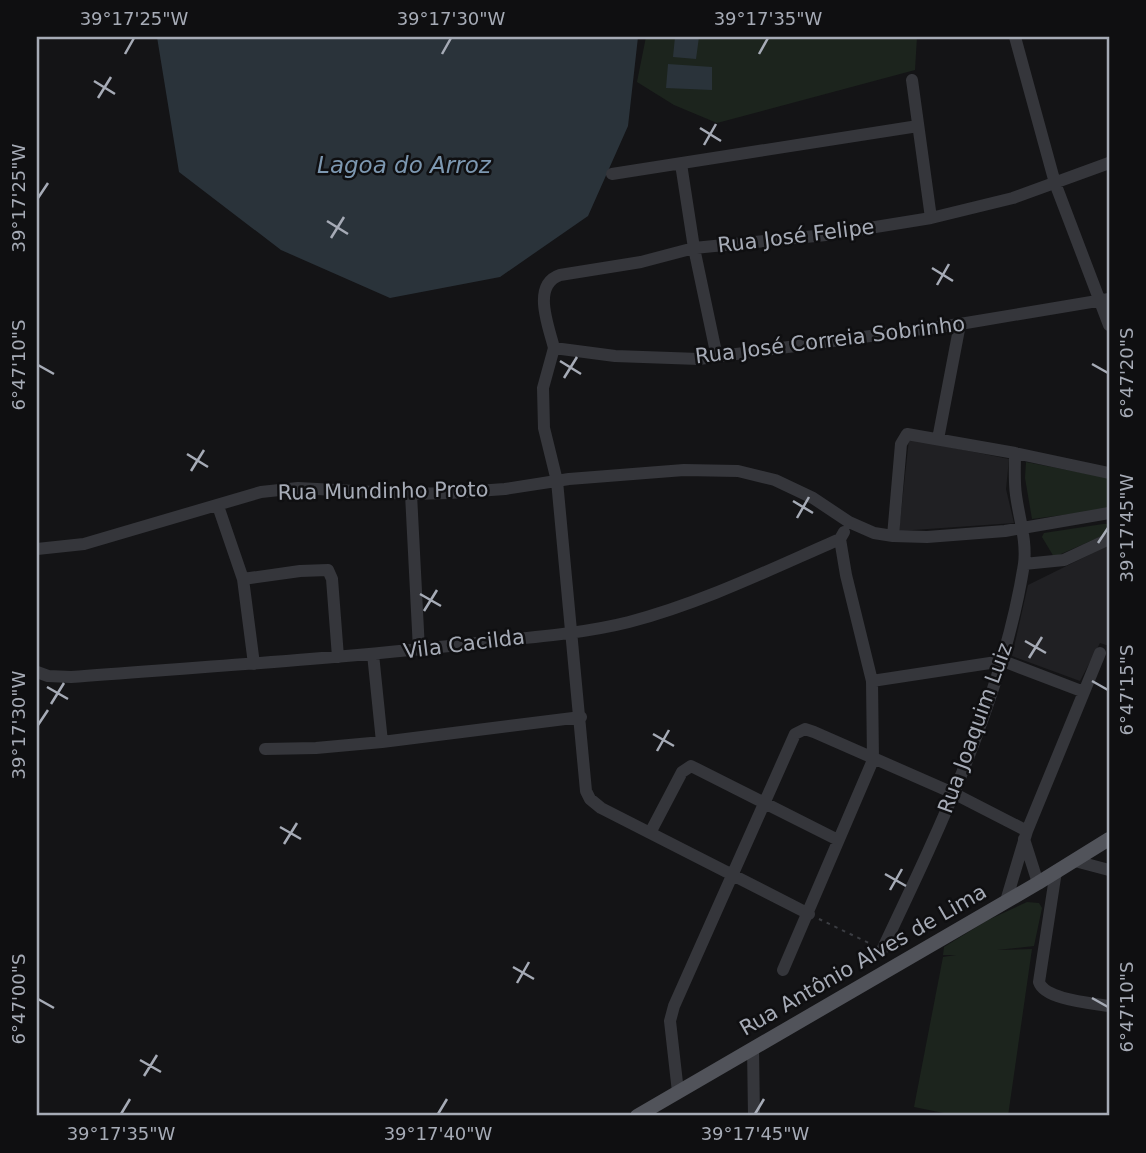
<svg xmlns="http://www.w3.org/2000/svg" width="1146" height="1153" font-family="'DejaVu Sans',sans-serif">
  <rect width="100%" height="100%" fill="#141416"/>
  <path fill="#202023" d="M909,439L1009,459L1006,489L1014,523L899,531Z
    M1109,545V646L1100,643L1080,681L1012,656L1028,585Z"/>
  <path fill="#1c241d" d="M646,37H917L915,70L717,123L674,105L637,82Z
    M1026,462L1109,478V509L1032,519L1025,478Z
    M1103,524H1109V533L1054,557L1042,537L1044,533Z
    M1027,902L1039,903L1042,908L1034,946L997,950L1032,949L1008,1116H958L914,1107L943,957L956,955H943L944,947L988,920Z"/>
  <path fill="#2a333a" d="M157,37H638L628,126L588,216L500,277L390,298L281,250L179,172Z
    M675,37H699L696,59L673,57Z
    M668,64L712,67V90L666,88Z"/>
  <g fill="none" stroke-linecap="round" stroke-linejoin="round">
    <path stroke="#3b3d42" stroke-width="2" stroke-dasharray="3.5 5" stroke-linecap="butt" d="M819,919L871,944"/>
    <path stroke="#35363b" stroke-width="12" d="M1015,37L1055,183L1109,325
      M912,80L931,218
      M681,164L694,248L717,357
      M612,174L918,126
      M554,348C549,327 531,285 560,275L641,262L694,248L826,235L931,218L1013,198L1109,163
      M938,439L960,324
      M411,494L419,650
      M218,506L243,579L254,664
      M893,536L901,444L907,434L1015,453L1109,473
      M37,549L84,544L261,492L298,488L411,494L449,493L505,489L569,479L684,470L738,471L775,480L813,498L849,522L874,533L893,536L927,537L1005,531L1109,513
      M1024,564L1064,560L1109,539
      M243,579L300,571L328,570L332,579L338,657
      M373,654L382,742L581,717
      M37,672L48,676L71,677C203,667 335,659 467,644C520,638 577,635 629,622C702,603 771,569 840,539
      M872,681L1003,661L1084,692
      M265,749L316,748L382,742
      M650,833L682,772L691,766L838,840
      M1024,839L1038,883
      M1075,861L1109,870
      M1056,871L1039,982C1045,1000 1092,1003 1109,1006
      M1006,901L1027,831L1100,653
      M809,914L601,808L590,799L586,791L557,481L544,428L543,388L554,348L615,356L699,359L960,324L1109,299
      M882,950C939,830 1003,697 1024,564C1027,541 1019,518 1016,495C1014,481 1015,467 1015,453
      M783,970L873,760L872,681L846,575L840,539L844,532
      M753,1048L754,1116
      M678,1092L670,1021L674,1006L795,734L805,729L814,732L953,793L1027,831"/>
    <path stroke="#51535a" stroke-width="14" d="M637,1116L1038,883L1109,839"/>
  </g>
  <path fill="none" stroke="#a6abb6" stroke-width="2.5" d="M125,54L134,38M442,54L451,38M759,54L768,38M94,81L115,94M98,98L111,77M700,128L721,141M704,145L716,124M38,198L48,183M327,221L348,234M331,238L344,217M932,268L953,281M937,285L949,264M560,361L581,374M1092,364L1108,373M38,365L54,374M564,378L577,357M187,454L208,467M191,471L204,450M793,501L813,513M797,518L809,497M1098,543L1108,528M420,594L441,606M424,611L437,590M1025,641L1046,653M1029,658L1042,637M1092,681L1108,690M47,687L68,699M51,704L64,683M38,725L48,710M653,734L674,746M657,751L669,730M280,827L301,839M284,844L297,823M885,874L906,886M890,890L902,869M513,967L534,979M517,983L529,962M1092,998L1108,1007M38,999L54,1008M140,1060L161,1072M144,1076L157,1055M121,1114L130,1099M438,1114L447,1099M755,1114L764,1099"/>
  <g text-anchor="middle" stroke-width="5" stroke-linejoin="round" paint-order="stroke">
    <g font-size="21" fill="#a6abb6" stroke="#0f0f11">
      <text transform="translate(796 236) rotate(-7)" y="7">Rua José Felipe</text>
      <text transform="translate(830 340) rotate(-7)" y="7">Rua José Correia Sobrinho</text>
      <text transform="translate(383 491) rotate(-1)" y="7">Rua Mundinho Proto</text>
      <text transform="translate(464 644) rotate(-7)" y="7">Vila Cacilda</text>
      <text transform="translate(975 728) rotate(-70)" y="7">Rua Joaquim Luiz</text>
      <text transform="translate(863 960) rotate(-30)" y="7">Rua Antônio Alves de Lima</text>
    </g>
    <g font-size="23" font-style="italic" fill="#7d98b1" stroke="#0f0f11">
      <text x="404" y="173">Lagoa do Arroz</text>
    </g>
  </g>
  <rect width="1146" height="1153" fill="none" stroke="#0f0f11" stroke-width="77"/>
  <rect x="38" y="38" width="1070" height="1076" fill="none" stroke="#a6abb6" stroke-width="2.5"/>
  <g font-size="18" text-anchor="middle" fill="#a6abb6">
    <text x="134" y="25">39°17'25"W</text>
    <text x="451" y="25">39°17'30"W</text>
    <text x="768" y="25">39°17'35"W</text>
    <text transform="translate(19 198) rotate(-90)" y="6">39°17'25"W</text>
    <text transform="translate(19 365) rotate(-90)" y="6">6°47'10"S</text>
    <text transform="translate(1127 373) rotate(-90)" y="6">6°47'20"S</text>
    <text transform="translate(1127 528) rotate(-90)" y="6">39°17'45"W</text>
    <text transform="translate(1127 690) rotate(-90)" y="6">6°47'15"S</text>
    <text transform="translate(19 725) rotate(-90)" y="6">39°17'30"W</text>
    <text transform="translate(19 999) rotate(-90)" y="6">6°47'00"S</text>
    <text transform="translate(1127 1007) rotate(-90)" y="6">6°47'10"S</text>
    <text x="121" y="1140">39°17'35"W</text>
    <text x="438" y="1140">39°17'40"W</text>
    <text x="755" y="1140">39°17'45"W</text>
  </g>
</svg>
